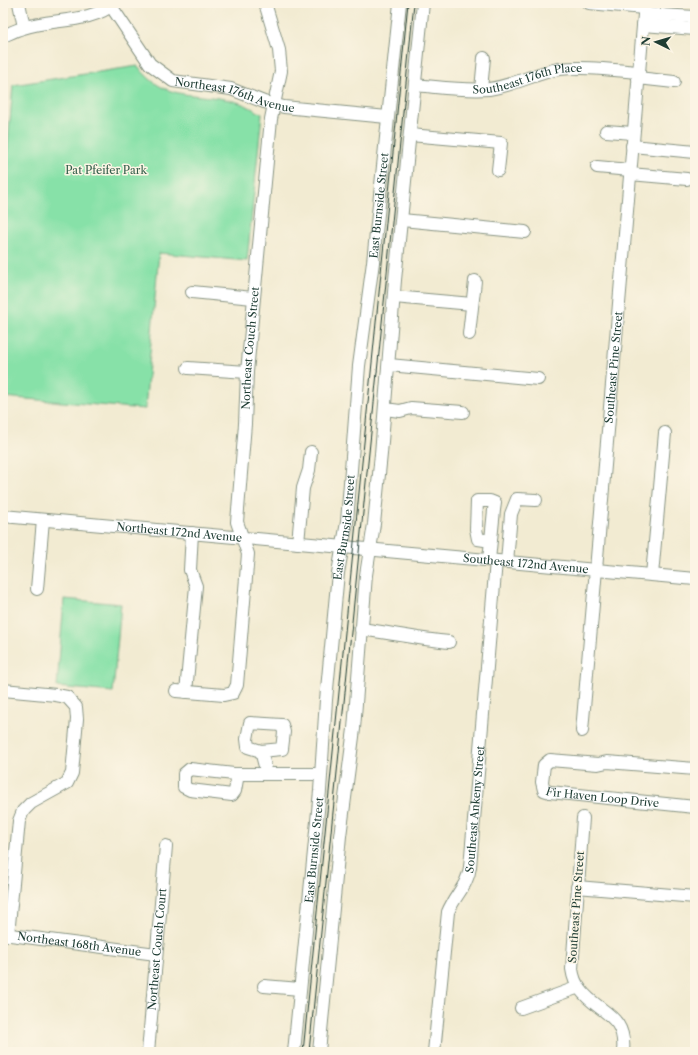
<svg xmlns="http://www.w3.org/2000/svg" width="698" height="1055" font-family="'Libre Caslon Text',serif">
  <rect width="100%" height="100%" fill="#fcf5e5"/>
  <filter id="ink" filterUnits="userSpaceOnUse"><feTurbulence type="fractalNoise" baseFrequency=".025" numOctaves="2"/><feDisplacementMap in="SourceGraphic" scale="8" xChannelSelector="R" yChannelSelector="G"/><feConvolveMatrix kernelMatrix="1 2 1 2 8 2 1 2 1" color-interpolation-filters="sRGB"/></filter>
  <filter id="wash" filterUnits="userSpaceOnUse"><feTurbulence type="fractalNoise" baseFrequency=".012" numOctaves="4" result="noise"/><feDisplacementMap in="SourceGraphic" scale="16" xChannelSelector="R" yChannelSelector="G"/><feGaussianBlur stdDeviation="0.9" result="paint"/><feColorMatrix in="noise" values="0 0 0 0 0 0 0 0 0 0 0 0 0 0 0 0 0 1.4 0 .05"/><feComposite in="paint" operator="in"/></filter>
  <g filter="url(#wash)">
    <rect width="100%" height="100%" fill="#f2ebd2"/>
    <path fill="#87e1a8" stroke="#538f6e" d="M138,66C165,103 196,91 233,101C243,103 253,109 262,114L247,261L159,253L145,409L3,397V202L13,85Z
      M64,599L121,604L113,692L57,687Z"/>
  </g>
  <g filter="url(#ink)">
    <g fill="none" stroke-linecap="round" stroke-linejoin="round">
      <g stroke="#889483" stroke-width="14">
        <g id="minor">
          <path d="M19,3L24,27"/>
          <path d="M589,3L644,8"/>
          <path id="s1" d="M111,6L150,64L173,81L231,89L264,102L284,107L387,117"/>
          <path d="M644,14L695,17"/>
          <path d="M643,25L695,29"/>
          <path d="M3,36C10,33 16,30 23,28C53,18 89,24 115,3"/>
          <path d="M638,78L674,82"/>
          <path id="s2" d="M415,85C439,87 464,91 489,89C513,86 535,73 559,69C586,66 612,70 639,72"/>
          <path d="M481,89L484,58"/>
          <path d="M606,131L633,133"/>
          <path d="M410,135L501,143L498,170"/>
          <path d="M632,146L695,152"/>
          <path d="M597,167L630,170"/>
          <path d="M630,174L687,179"/>
          <path d="M402,220L525,232"/>
          <path d="M192,292L253,298"/>
          <path d="M394,297L472,304"/>
          <path d="M469,334L475,281"/>
          <path d="M389,365L538,379"/>
          <path d="M188,368L247,372"/>
          <path d="M385,409L400,411L411,408L463,412"/>
          <path id="s3" d="M3,516L695,579"/>
          <path d="M298,543L303,488L309,470L311,452"/>
          <path d="M489,560L494,510L495,503L490,501H477L476,529L478,539L491,541"/>
          <path d="M507,562L511,514L517,499L536,500"/>
          <path d="M652,575L665,433"/>
          <path d="M37,589L43,520"/>
          <path d="M361,629C391,633 419,639 449,642"/>
          <path d="M3,690L56,695L67,697L76,707L77,719L72,773L67,783L31,803L23,811L19,821L8,935"/>
          <path id="s4" d="M176,691L224,695L233,693L237,685L248,554L237,522L245,424L247,372L271,119L281,71L279,50L265,3"/>
          <path d="M186,692L196,586L190,570L192,533"/>
          <path id="s5" d="M582,731L645,3"/>
          <path d="M261,751L282,749L284,732L282,725L250,723L247,739L248,747L261,751L267,774"/>
          <path id="s6" d="M695,769L607,762L598,764L550,760L544,765L542,782L544,790L550,792L695,807"/>
          <path d="M238,774L235,791L232,795L190,790L184,787V774L190,769L234,774H321"/>
          <path d="M583,818L572,969C573,976 575,983 580,989C597,1013 627,1013 623,1052"/>
          <path d="M577,887L695,897"/>
          <path id="s7" d="M3,934L156,954"/>
          <path d="M264,986L300,989"/>
          <path d="M521,1008L579,987"/>
          <path id="s8" d="M148,1052L166,846"/>
          <path id="s9" d="M294,1052L320,791L326,700L338,573L347,522L359,366L373,262L400,3"/>
          <path d="M319,1052L340,836L354,729L366,575L374,524L381,454L395,280L423,3"/>
          <path id="s10" d="M434,1052L448,912C455,895 468,885 470,867L496,561"/>
        </g>
      </g>
      <use href="#minor" stroke="#fff" stroke-width="12"/>
      <path stroke="#1f3d34" stroke-width="1" d="M303,1052L408,3
        M309,1052L414,3"/>
    </g>
  </g>
  <g text-anchor="middle" stroke-width="3" stroke-linejoin="round" paint-order="stroke">
    <g font-size="11" fill="#1f3d34" stroke="#fcf5e5">
      <text dy="4" stroke="none"><textPath href="#s2" startOffset="114">Southeast 176th Place</textPath></text>
      <text dy="4" stroke="none"><textPath href="#s1" startOffset="162">Northeast 176th Avenue</textPath></text>
      <text dy="4" stroke="none"><textPath href="#s9" startOffset="851">East Burnside Street</textPath></text>
      <text dy="4" stroke="none"><textPath href="#s4" startOffset="406">Northeast Couch Street</textPath></text>
      <text dy="4" stroke="none"><textPath href="#s5" startOffset="365">Southeast Pine Street</textPath></text>
      <text dy="4" stroke="none"><textPath href="#s9" startOffset="527">East Burnside Street</textPath></text>
      <text dy="4" stroke="none"><textPath href="#s3" startOffset="177">Northeast 172nd Avenue</textPath></text>
      <text dy="4" stroke="none"><textPath href="#s3" startOffset="525">Southeast 172nd Avenue</textPath></text>
      <text dy="4" stroke="none"><textPath href="#s6" startOffset="238">Fir Haven Loop Drive</textPath></text>
      <text dy="4" stroke="none"><textPath href="#s10" startOffset="249">Southeast Ankeny Street</textPath></text>
      <text dy="4" stroke="none"><textPath href="#s9" startOffset="203">East Burnside Street</textPath></text>
      <text transform="translate(576 907) rotate(-86)" y="4">Southeast Pine Street</text>
      <text dy="4" stroke="none"><textPath href="#s7" startOffset="77">Northeast 168th Avenue</textPath></text>
      <text dy="4" stroke="none"><textPath href="#s8" startOffset="103">Northeast Couch Court</textPath></text>
    </g>
    <g font-size="11" fill="#345e4b" stroke="#fcf5e5">
      <text x="106" y="174">Pat Pfeifer Park</text>
    </g>
  </g>
  <rect width="698" height="1055" fill="none" stroke="#fcf5e5" stroke-width="16"/>
  <g transform="translate(656 42) rotate(275)" stroke="#fcf5e5" stroke-width="3" paint-order="stroke">
  <path d="M0-3L7 15L0 10L-7 15Z" fill="#1f3d34"/>
  <text y="-6" font-size="11" font-weight="bold" text-anchor="middle" fill="#1f3d34">N</text>
  </g>
</svg>
